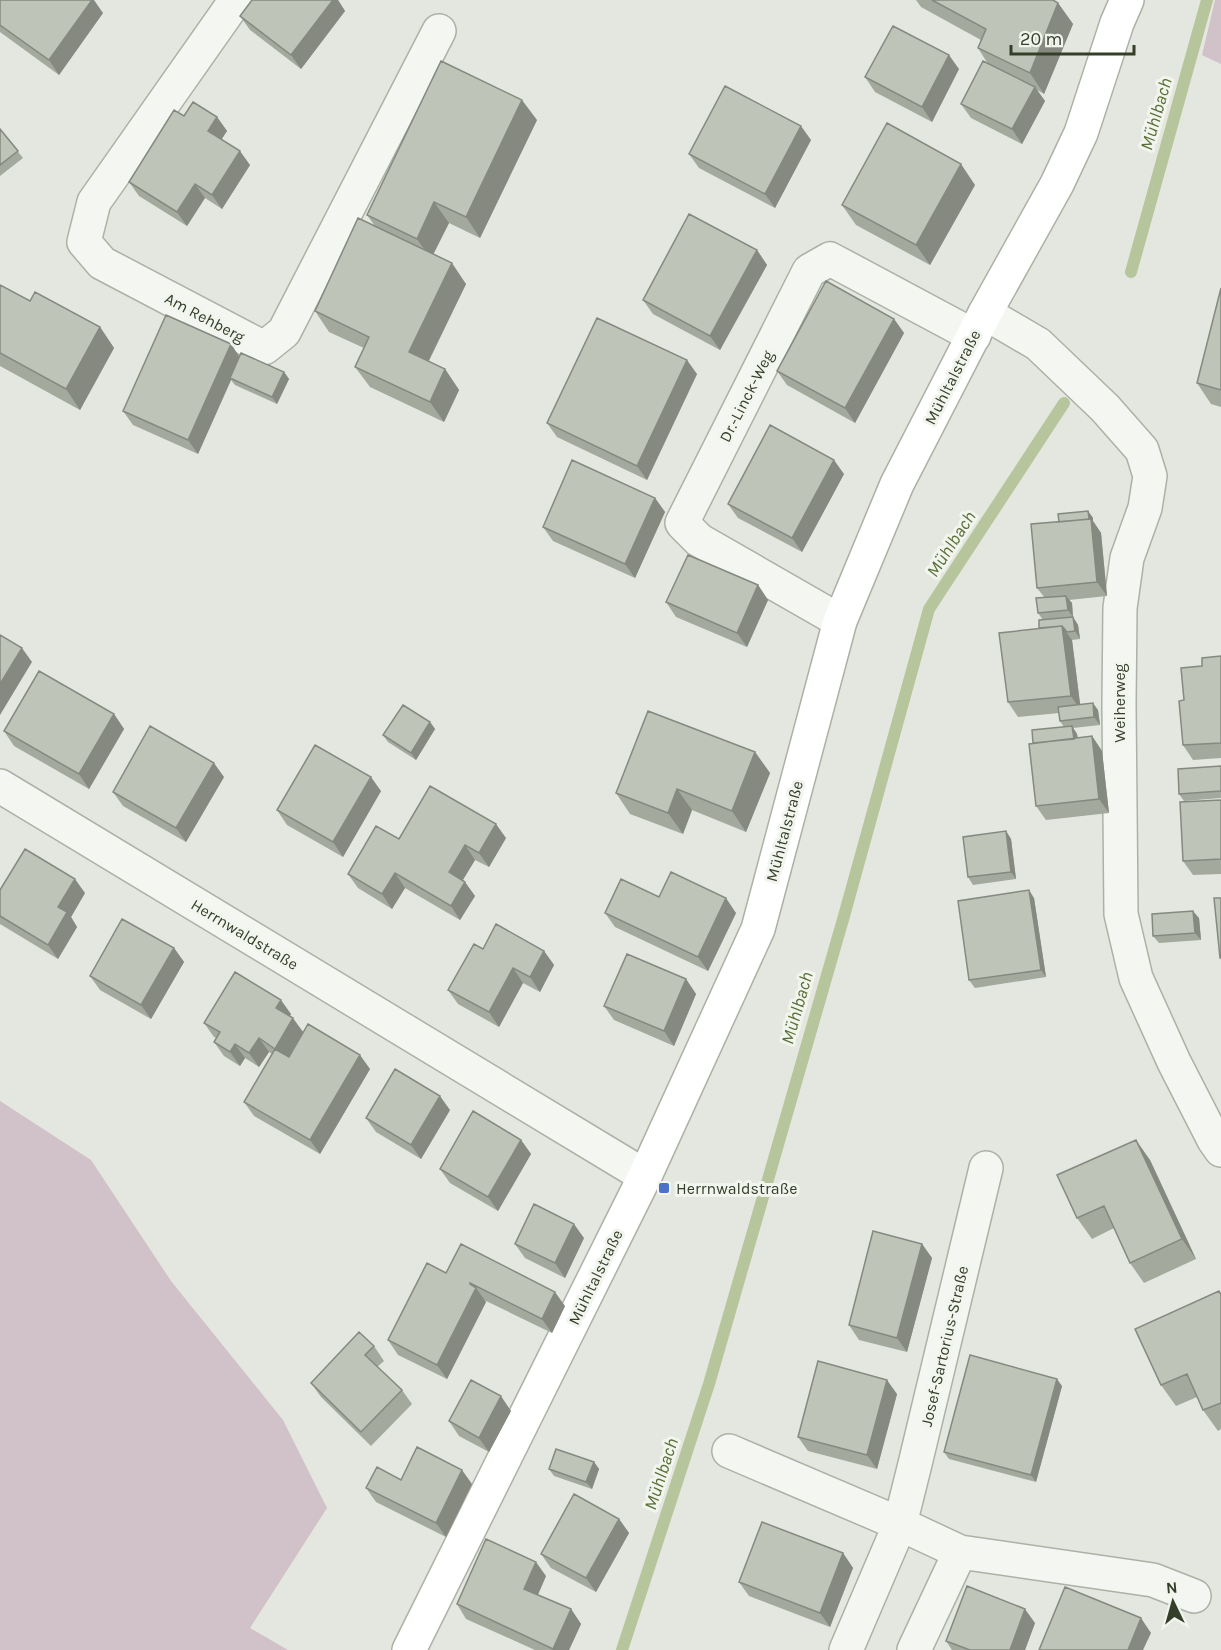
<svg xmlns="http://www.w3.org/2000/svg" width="1221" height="1650" font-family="Karla,sans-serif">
  <rect width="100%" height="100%" fill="#e4e7df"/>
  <path fill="#d1c1c8" d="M1215,0H1221V64L1202,55Z
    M0,1101L91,1160L171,1281L283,1420L327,1508L250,1628L288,1650H0Z"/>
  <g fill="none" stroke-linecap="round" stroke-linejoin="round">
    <path stroke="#b7c59c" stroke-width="12" d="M1131,272L1207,0
      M622,1650L709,1384L844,916L929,609L1064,403"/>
    <g stroke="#acb1a5" stroke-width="36">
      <path id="street" d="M236,0L94,202L84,242L102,263L264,348L284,332L439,31
        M985,313L1038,344L1105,408L1142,450L1150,476L1145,508L1127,558L1120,608L1119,704L1121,914L1136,978L1174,1062L1214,1140L1221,1150
        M840,621L699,540L682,523L809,271L830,259L974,336
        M0,786L645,1176
        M729,1451L900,1524L960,1552L1153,1580L1194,1596
        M846,1650L900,1524L915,1464L986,1168
        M914,1650L960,1552"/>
    </g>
    <g stroke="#acb1a5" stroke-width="36">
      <path id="secondary" d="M409,1650L645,1176L758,929L840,621L897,484L985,313L1057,184L1081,133L1117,23L1127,0"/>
    </g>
    <use href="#street" stroke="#f4f6f2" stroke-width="33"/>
    <use href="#secondary" stroke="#fff" stroke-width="33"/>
  </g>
  <path fill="#a3a99d" d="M0,0L103,13L59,75L0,32Z
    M252,0H338L345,11L301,69L250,30L240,16Z
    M916,0H1053L1058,3L1073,24L1044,94L1037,90L1045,101L1022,144L971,118L961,104L988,64L978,48L981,40L921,7Z
    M959,69L932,122L875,92L865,77Z
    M184,116L217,117L227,131L221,139L250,165L222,209L205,198L187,226L139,196L129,182Z
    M537,120L480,238L449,223L433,254L466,284L429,361L445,369L459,390L444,422L370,387L355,367L364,348L329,332L315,311L375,226L367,215Z
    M0,129L23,158L0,176Z
    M811,140L775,208L699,168L689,154Z
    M975,185L930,265L856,225L842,205Z
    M757,250L767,265L720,350L653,314L643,300Z
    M0,285L30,301L100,327L114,348L80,410L0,366Z
    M1221,288V407L1211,404L1197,383Z
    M894,319L904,333L855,423L787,385L777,371Z
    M231,344L239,357L284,372L289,379L277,404L235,385L231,380L198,454L133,425L123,411Z
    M697,374L647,480L557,437L547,423Z
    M844,474L802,552L738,518L728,504Z
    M655,498L665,512L635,578L553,541L543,527Z
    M1088,511L1093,518V521L1101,533L1107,596L1069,600L1072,603L1073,617L1078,625L1080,639L1072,640L1080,705L1098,710L1100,725L1073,728L1077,734L1078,738L1092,736L1102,751L1109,813L1046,820L1036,806L1033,743L1064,727L1060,721L1059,713L1018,717L1008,702L1043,620L1038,613L1045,598L1037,588L1059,522Z
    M758,585L768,600L747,647L676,617L666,602Z
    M1221,656V758L1193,760L1183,745L1184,700L1202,666Z
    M114,714L124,729L89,789L14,746L4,731Z
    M430,722L435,729L416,760L388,742L383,735Z
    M755,752L770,773L746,832L692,810L683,834L630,814L616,793Z
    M1221,766V798L1184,801L1179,794Z
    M224,777L186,842L123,806L113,792Z
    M381,791L343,857L287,825L277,810Z
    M1221,800V874L1193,875L1183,861Z
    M1006,831L1011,839L1016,879L973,885L968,877Z
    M506,838L489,867L475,860L463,880L475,896L460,920L405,888L392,909L358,888L348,874L399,839Z
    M0,890L85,893L71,917L77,927L58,959L0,924Z
    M659,897L736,913L708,971L615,927L605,913Z
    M1034,898L1046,977L975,988L969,980Z
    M1199,918L1201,940L1159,943L1153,936Z
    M174,948L184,962L151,1019L100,990L90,976Z
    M483,949L544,951L554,965L540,992L523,983L499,1027L458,1004L448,990Z
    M686,979L696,994L674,1046L614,1020L604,1006Z
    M291,1014L290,1016L303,1032L370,1069L320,1154L254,1116L244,1102L272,1054L269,1052L259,1067L245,1058L240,1066L224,1056L214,1042L216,1038L214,1037L204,1023Z
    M450,1110L421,1159L376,1132L366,1118Z
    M521,1140L531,1154L498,1211L450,1183L440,1169Z
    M1150,1160L1196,1259L1144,1283L1130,1263L1114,1228L1092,1239L1077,1218Z
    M584,1238L565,1278L525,1258L515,1244Z
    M922,1244L932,1258L907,1352L859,1340L849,1325Z
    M446,1273L565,1306L552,1333L484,1300L486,1302L447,1379L398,1355L388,1340Z
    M1221,1294V1429L1218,1431L1203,1410L1197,1397L1176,1406L1161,1385Z
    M374,1346L384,1361L377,1367L402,1390L412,1404L371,1446L321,1397L311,1383Z
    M1062,1386L1036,1482L949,1459L944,1452Z
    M897,1394L877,1469L808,1451L798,1437Z
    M511,1411L489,1452L459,1436L449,1421Z
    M594,1462L599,1469L592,1489L554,1476L549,1469Z
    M401,1480L472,1484L446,1537L376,1502L366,1488Z
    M619,1519L629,1533L596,1592L551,1568L541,1554Z
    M843,1553L853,1568L830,1627L749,1596L739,1582Z
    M546,1576L538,1595L571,1609L581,1624L569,1650H535L466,1619L457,1604Z
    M1035,1623L1025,1650H952L946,1641Z"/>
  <path fill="#858980" d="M92,0H94L103,13L59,75L49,60Z
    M333,0H338L345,11L301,69L291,55Z
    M1058,3L1073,24L1044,94L1030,73Z
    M949,55L959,69L932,122L922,107Z
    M1035,87L1045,101L1022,144L1012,129Z
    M522,100L537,120L480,238L466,217Z
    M217,117L227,131L218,145L208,131Z
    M801,126L811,140L775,208L765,194Z
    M240,151L250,165L222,209L212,195Z
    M961,164L975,185L930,265L916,245Z
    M195,184L205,198L187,226L177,212Z
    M434,202L449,223L431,259L417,239Z
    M757,250L767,265L720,350L710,336Z
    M452,263L466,284L423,372L409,352Z
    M894,319L904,333L855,423L845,408Z
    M100,327L114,348L80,410L66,389Z
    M231,344L241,359L230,378L231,380L198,454L188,440Z
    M687,360L697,374L647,480L637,466Z
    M445,369L459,390L444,422L430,402Z
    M284,372L289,379L277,404L272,397Z
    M834,460L844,474L802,552L792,538Z
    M655,498L665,512L635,578L625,564Z
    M1088,511L1093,518V521L1101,533L1107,596L1097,582Z
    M758,585L768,600L747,647L737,633Z
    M1066,596L1072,603L1073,617L1078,625L1080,639L1075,631L1073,617L1068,610Z
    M1062,626L1072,640L1081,711L1071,696Z
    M22,648L32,662L0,715V684Z
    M1093,703L1098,710L1100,725L1094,717Z
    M114,714L124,729L89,789L79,774Z
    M430,722L435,729L416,760L411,753Z
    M1072,726L1077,734L1079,748L1074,740Z
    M1092,736L1102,751L1109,813L1099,799Z
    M755,752L770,773L746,832L732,811Z
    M214,763L224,777L186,842L176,828Z
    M371,777L381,791L343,857L333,842Z
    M677,789L692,810L683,834L668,813Z
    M496,824L506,838L489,867L479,853Z
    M1006,831L1011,839L1016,879L1011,872Z
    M465,845L475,860L459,886L449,872Z
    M395,873L405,888L392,909L382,894Z
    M75,879L85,893L71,917L77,927L58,959L48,945L58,907Z
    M465,882L475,896L460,920L451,906Z
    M1029,890L1034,898L1046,977L1041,970Z
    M726,898L736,913L708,971L698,957Z
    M1193,911L1199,918L1201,940L1195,933Z
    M174,948L184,962L151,1019L141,1005Z
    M544,951L554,965L540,992L530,977Z
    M513,968L523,983L499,1027L489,1012Z
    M686,979L696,994L674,1046L664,1031Z
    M281,1000L291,1014L286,1022L276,1008Z
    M293,1018L303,1032L285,1063L275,1049Z
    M259,1038L269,1052L259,1067L249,1053Z
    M235,1044L245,1058L240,1066L230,1052Z
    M360,1055L370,1069L320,1154L310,1140Z
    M440,1096L450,1110L421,1159L411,1145Z
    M521,1140L531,1154L498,1211L488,1197Z
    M1136,1140L1150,1160L1196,1259L1182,1239Z
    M574,1224L584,1238L565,1278L555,1263Z
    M922,1244L932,1258L907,1352L897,1338Z
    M470,1283L475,1290L476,1288L486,1302L447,1379L437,1365Z
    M555,1292L565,1306L552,1333L542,1319Z
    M1057,1379L1062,1386L1036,1482L1031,1475Z
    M887,1380L897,1394L877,1469L867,1455Z
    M501,1396L511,1411L489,1452L479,1438Z
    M594,1462L599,1469L592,1489L586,1482Z
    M462,1470L472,1484L446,1537L436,1523Z
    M619,1519L629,1533L596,1592L586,1578Z
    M843,1553L853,1568L830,1627L820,1613Z
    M536,1562L546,1576L534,1603L524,1589Z
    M571,1609L581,1624L569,1650H554L553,1649Z
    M1025,1609L1035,1623L1025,1650H1010Z
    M1141,1618L1151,1633L1143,1650H1128Z"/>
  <path fill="#bec4b7" stroke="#858980" stroke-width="1.5" d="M0,0H92L49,60L0,25Z
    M252,0H333L291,55L240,16Z
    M932,0H1053L1058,3L1030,73L978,48L986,29Z
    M893,26L949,55L922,107L865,77Z
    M441,61L522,100L466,217L434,202L417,239L367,215Z
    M983,61L1035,87L1012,129L961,104Z
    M725,86L801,126L765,194L689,154Z
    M193,102L217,117L208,131L240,151L212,195L195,184L177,212L129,182L174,110L184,116Z
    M887,123L961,164L916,245L842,205Z
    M0,129L18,151L0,165Z
    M689,214L757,250L710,336L643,300Z
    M358,218L452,263L409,352L445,369L430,402L355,367L369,337L315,311Z
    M826,281L894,319L845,408L777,371Z
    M0,285L30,301L35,292L100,327L66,389L0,353Z
    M1221,288V390L1197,383Z
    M166,315L231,344L188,440L123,411Z
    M597,318L687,360L637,466L547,423Z
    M241,353L284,372L272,397L230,378Z
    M770,425L834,460L792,538L728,504Z
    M572,460L655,498L625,564L543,527Z
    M1088,511L1089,519L1059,522L1058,514Z
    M1091,519L1097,582L1037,588L1031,524Z
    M688,555L758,585L737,633L666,602Z
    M1066,596L1068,610L1038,613L1036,598Z
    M1073,617L1075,631L1067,632L1062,626L1039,628V620Z
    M1062,626L1071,696L1008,702L999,633Z
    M0,635L22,648L0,684Z
    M1221,656V743L1183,745L1179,701L1184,700L1181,668L1202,666V658Z
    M39,671L114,714L79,774L4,731Z
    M1093,703L1094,717L1060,721L1058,707Z
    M403,705L430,722L411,753L383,735Z
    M648,711L755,752L732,811L677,789L668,813L616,793Z
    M150,726L214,763L176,828L113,792Z
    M1072,726L1074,739L1033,743L1032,730Z
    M1092,736L1099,799L1036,806L1029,744Z
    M315,745L371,777L333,842L277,810Z
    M1221,766V791L1179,794L1178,769Z
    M430,786L496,824L479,853L465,845L449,872L465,882L451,906L395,873L382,894L348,874L376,826L399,839Z
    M1221,800V859L1183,861L1180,802Z
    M1006,831L1011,872L968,877L963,837Z
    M25,849L75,879L58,907L67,912L48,945L0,916V890Z
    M671,872L726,898L698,957L605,913L621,879L659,897Z
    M1029,890L1041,970L969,980L958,901Z
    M1214,898H1221V958H1220Z
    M1193,911L1195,933L1153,936L1152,914Z
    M122,919L174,948L141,1005L90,976Z
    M496,924L544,951L530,977L513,968L489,1012L448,990L474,944L483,949Z
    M627,954L686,979L664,1031L604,1006Z
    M235,972L281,1000L276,1008L293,1018L275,1049L259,1038L249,1053L235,1044L230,1052L214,1042L220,1032L204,1023Z
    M308,1024L360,1055L310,1140L244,1102L275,1049L289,1057Z
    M395,1069L440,1096L411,1145L366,1118Z
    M473,1111L521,1140L488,1197L440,1169Z
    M1136,1140L1182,1239L1130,1263L1104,1206L1077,1218L1057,1175Z
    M534,1204L574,1224L555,1263L515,1244Z
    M873,1231L922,1244L897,1338L849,1325Z
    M461,1244L555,1292L542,1319L470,1283V1284L476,1288L437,1365L388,1340L427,1263L446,1273Z
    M1219,1291L1221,1295V1403L1203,1410L1187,1374L1161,1385L1135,1329Z
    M359,1332L374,1346L365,1355L402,1390L361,1432L311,1383Z
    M970,1355L1057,1379L1031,1475L944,1452Z
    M818,1361L887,1380L867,1455L798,1437Z
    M471,1380L501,1396L479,1438L449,1421Z
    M417,1447L462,1470L436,1523L366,1488L377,1467L401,1480Z
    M556,1449L594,1462L586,1482L549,1469Z
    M574,1494L619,1519L586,1578L541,1554Z
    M762,1522L843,1553L820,1613L739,1582Z
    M486,1539L536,1562L524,1589L571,1609L553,1649L457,1604Z
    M967,1586L1025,1609L1010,1650H970L946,1641Z
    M1065,1587L1141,1618L1128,1650H1039Z"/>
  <rect fill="#4b72c6" stroke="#f2f5ee" stroke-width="2" x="658" y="1182" width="12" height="12" rx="3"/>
  <g text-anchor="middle" stroke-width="6" stroke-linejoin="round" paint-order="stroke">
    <g font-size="16" fill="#343e29" stroke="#f2f5ee">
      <text transform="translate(205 317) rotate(28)" y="6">Am Rehberg</text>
      <text transform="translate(952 377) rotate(-63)" y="6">Mühltalstraße</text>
      <text transform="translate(746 396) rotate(-63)" y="6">Dr.-Linck-Weg</text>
      <text transform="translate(1119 703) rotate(-90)" y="6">Weiherweg</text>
      <text transform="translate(784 831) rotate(-75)" y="6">Mühltalstraße</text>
      <text transform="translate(245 934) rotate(31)" y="6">Herrnwaldstraße</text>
      <text transform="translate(595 1277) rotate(-64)" y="6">Mühltalstraße</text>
      <text transform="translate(944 1346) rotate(-77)" y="6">Josef-Sartorius-Straße</text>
    </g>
    <g font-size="16" fill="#343e29" stroke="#f2f5ee" text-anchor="start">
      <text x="676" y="1194">Herrnwaldstraße</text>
    </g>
    <g font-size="18" font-style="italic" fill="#596f36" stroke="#f2f5ee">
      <text transform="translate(1156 114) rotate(-74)" y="6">Mühlbach</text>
      <text transform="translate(951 544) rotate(-57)" y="6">Mühlbach</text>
      <text transform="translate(797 1008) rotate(-74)" y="6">Mühlbach</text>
      <text transform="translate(661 1474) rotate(-72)" y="6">Mühlbach</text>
    </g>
  </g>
  <g transform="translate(1173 1602) rotate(355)" stroke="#f2f5ee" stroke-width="4.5" paint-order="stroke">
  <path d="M0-4.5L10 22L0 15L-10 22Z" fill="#343e29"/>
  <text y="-9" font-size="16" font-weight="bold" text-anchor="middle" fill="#343e29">N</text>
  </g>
  <path d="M1011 45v9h123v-9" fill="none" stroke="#343e29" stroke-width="3"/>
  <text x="1020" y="45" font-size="18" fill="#343e29" stroke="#f2f5ee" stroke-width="4.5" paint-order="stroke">20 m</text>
</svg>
